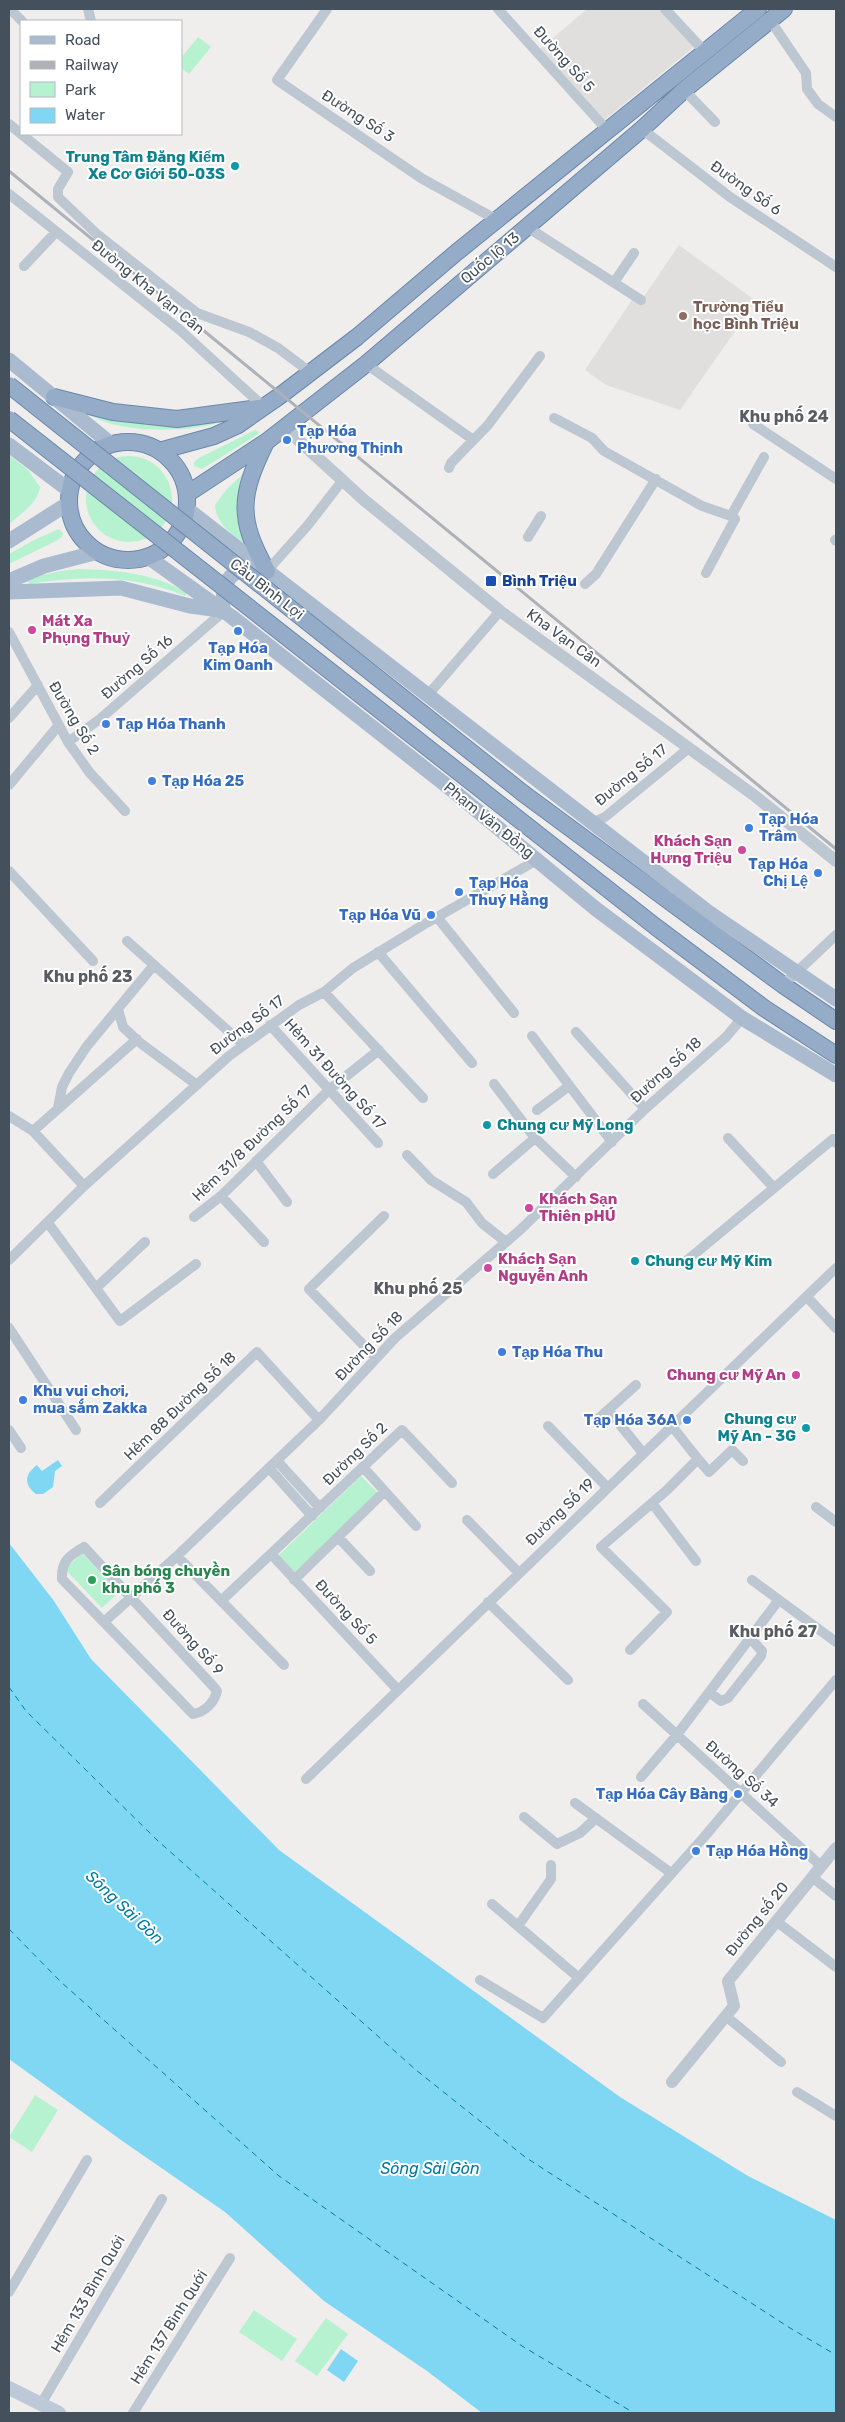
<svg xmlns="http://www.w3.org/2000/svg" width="845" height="2422" font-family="Rubik,sans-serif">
  <rect width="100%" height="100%" fill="#f0eded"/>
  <path fill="#e1dede" d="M587,9H660L694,47L603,121L540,49Z
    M679,245L756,301L680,410L606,385L585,370L634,297L641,301Z"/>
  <path fill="#b6f2d0" d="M198,37L211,47L189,74L181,68V58Z
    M69,404L226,420C195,433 131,433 100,420C89,415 79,409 69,404Z
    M255,430L260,432L257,435L202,469L194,466V462L199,458Z
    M9,455L28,470L40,487C38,503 21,514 9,524Z
    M86 499a43 43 0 1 1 86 0a43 43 0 1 1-86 0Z
    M244,473L249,546C234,537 216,524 215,505L226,490Z
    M59,529L63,533L62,537L56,541L9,564V554L34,540Z
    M79,569C115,570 155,573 187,593L185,596C134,575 83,575 30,584L27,581L29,578L61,571Z
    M361,1476L378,1493L295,1572L279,1555Z
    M82,1553L119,1592L102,1608L65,1569Z
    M35,2095L58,2110L32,2152L9,2137Z
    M254,2310L297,2339L282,2361L239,2332Z
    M326,2318L348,2334L317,2376L295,2361Z"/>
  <path fill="#7fd7f3" d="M58,1460L62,1466L55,1471L53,1487L43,1494H36C23,1484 25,1474 37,1465L42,1471Z
    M9,1543L54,1601L91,1659L279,1850L620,2097L748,2176L836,2220V2413H482L427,2371L324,2301L225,2212L121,2140L9,2059Z
    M341,2349L358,2361L344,2382L327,2370Z"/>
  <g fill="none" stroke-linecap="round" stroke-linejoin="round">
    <path stroke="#027ba2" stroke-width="1" stroke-dasharray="6 5" stroke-linecap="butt" d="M9,1687L26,1711L157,1840L416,2070L525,2157L790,2328L836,2355
      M9,1929L61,1982L279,2176L522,2346L634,2413"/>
    <g stroke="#6b88ac" stroke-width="18">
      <path id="trunk" d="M54,397L113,412L177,419L259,408
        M266,442C240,495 237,518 267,571
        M69 501a59 59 0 1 1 118 0a59 59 0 1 1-118 0Z
        M159,451L214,436L238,425L281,395L357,337L457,252L758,9
        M187,494L266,442L366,364L642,129L684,90L784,9
        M524,794L783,985L836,1021
        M507,810L656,927L764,1008L836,1055"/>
    </g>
    <path stroke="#bcc7d1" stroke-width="10" d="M10,9L22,21
      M88,9L91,21
      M327,9L277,80L421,178L497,220
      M498,9L607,130
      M665,9L705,52
      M770,20L806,73L807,89L818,104L836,117
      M684,90L715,122
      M9,124L68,172L58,189V197L98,235L197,313L249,332L278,348L310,372
      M642,129L730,197L836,267
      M9,194L180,330L264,407
      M527,227L641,300
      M24,266L56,232
      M615,281L634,253
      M366,364L472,439
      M554,418L592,438L604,451L702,506L731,516L764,457
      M753,424L836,479
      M449,468L451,463L488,425L540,356
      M528,537L541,516
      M835,540L836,541
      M267,571L308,525L342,481
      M706,573L735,519
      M585,584L596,574L656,479
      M9,632L68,742L90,773L125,811
      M427,696L500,611
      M9,718L38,685
      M68,742L100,719L223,612
      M9,785L59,725
      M591,823L605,817L689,748
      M9,871L93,961
      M437,917L514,1013
      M127,941L244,1045
      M378,952L472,1063
      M783,985L836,935
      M324,992L423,1098
      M118,1009L123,1027L139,1042L197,1085
      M270,1025L378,1143
      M576,1032L645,1109
      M532,1036L612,1142
      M494,1084L535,1138L576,1177
      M58,1108L62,1087L69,1073L87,1046L154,965
      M537,1110L569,1086
      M9,1116L33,1131L84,1186
      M33,1131L137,1039
      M728,1138L774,1188
      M407,1155L431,1180L466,1202L482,1223L506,1242
      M256,1161L287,1202
      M493,1174L535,1138
      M221,1196L264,1242
      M194,1217L221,1196L330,1089L379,1050
      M48,1223L120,1321L196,1264
      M9,1260L84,1186L229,1056L299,1005L324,992L353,968L423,925L537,860
      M685,1262L833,1139L836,1143
      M96,1288L145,1242
      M807,1297L836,1328
      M9,1328L76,1430
      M376,1358L309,1289L384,1216
      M609,1411L643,1453
      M598,1419L636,1385
      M548,1426L607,1487
      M9,1430L21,1448
      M698,1459L709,1472L732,1450L743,1461
      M277,1461L320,1508
      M363,1467L416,1526
      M269,1468L312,1516
      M100,1503L257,1352L319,1420
      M652,1503L696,1561
      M816,1507L836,1522
      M467,1520L519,1573
      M338,1537L370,1571
      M84,1547L212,1685L217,1691C214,1703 205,1712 193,1714L62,1579C61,1561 70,1555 84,1547Z
      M272,1555L398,1690
      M177,1556L284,1665
      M294,1580L384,1492
      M752,1580L836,1642
      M222,1600L402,1430L452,1483
      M488,1602L568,1680
      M105,1621L177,1556L319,1420L395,1338L520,1230L645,1109L726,1037L742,1018
      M630,1650L667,1612L601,1547L667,1490L698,1459L671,1425
      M709,1692L721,1701L728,1698L761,1656L762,1651L750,1638
      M643,1704L821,1866
      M641,1777L676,1736L778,1601
      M306,1779L836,1268
      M575,1803L671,1873
      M524,1817L557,1844L580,1833L596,1818
      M812,1877L836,1896
      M492,1904L579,1978
      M776,1921L836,1967
      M518,1926L551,1879V1865
      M480,1980L543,2018L705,1836L836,1680
      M727,2017L781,2062
      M797,2092L836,2116
      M9,2292L87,2160
      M41,2404L162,2199
      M133,2413L230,2258"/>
    <path stroke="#bcc7d1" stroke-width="12" d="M284,427L364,500L500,611L755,796L836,861
      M672,2082L734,2006L728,1981L836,1848"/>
    <path stroke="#bdc9d8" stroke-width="14" d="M9,2388L59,2413"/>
    <path stroke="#aabbcf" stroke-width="15" d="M9,360L111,444
      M9,445L70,491
      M187,509L708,912L836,999
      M9,541L69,503
      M148,557L232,617L451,789L596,909L742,1018L836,1075
      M9,581L44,566L98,552
      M9,592L121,588L190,606L220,610
      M223,612C222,590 225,569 251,569"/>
    <use href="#trunk" stroke="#95acc8" stroke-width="16"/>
    <path stroke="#aeb2b8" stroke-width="3" d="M9,171L836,849"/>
    <g stroke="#6b88ac" stroke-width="18" stroke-linecap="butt">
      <path id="trunk-bridge" d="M9,385L524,794
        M9,419L507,810"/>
    </g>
    <use href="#trunk-bridge" stroke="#95acc8" stroke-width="16"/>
  </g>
  <g fill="#0f9aa8" stroke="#fff" stroke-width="2">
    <circle cx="235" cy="166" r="5"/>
    <circle cx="487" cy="1125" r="5"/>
    <circle cx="635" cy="1261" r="5"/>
    <circle cx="806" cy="1428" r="5"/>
  </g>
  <circle fill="#8d6e63" stroke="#fff" stroke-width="2" cx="683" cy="316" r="5"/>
  <g fill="#3f7fe0" stroke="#fff" stroke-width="2">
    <circle cx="287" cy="440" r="5"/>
    <circle cx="238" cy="631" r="5"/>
    <circle cx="106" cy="724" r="5"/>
    <circle cx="152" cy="781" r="5"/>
    <circle cx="749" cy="828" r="5"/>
    <circle cx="818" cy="873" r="5"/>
    <circle cx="459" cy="892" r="5"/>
    <circle cx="431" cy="915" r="5"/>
    <circle cx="502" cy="1352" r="5"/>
    <circle cx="23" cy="1400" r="5"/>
    <circle cx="687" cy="1420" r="5"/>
    <circle cx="738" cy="1794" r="5"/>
    <circle cx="696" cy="1851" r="5"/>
  </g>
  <rect fill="#1a4fb4" stroke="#fff" stroke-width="2" x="485" y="575" width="12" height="12" rx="2.5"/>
  <g fill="#d1479c" stroke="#fff" stroke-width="2">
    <circle cx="32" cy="630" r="5"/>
    <circle cx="742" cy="850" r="5"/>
    <circle cx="529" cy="1208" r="5"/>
    <circle cx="488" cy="1268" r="5"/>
    <circle cx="796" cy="1375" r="5"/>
  </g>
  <circle fill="#2e9e5b" stroke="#fff" stroke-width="2" cx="92" cy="1580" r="5"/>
  <g text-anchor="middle" stroke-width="4" stroke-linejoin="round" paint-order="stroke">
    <g font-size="15" fill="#44505c" stroke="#fff">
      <text transform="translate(564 59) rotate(48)" y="5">Đường Số 5</text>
      <text transform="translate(358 116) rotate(33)" y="5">Đường Số 3</text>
      <text transform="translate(746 188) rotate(35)" y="5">Đường Số 6</text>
      <text transform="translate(490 258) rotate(-40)" y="5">Quốc lộ 13</text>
      <text transform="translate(148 287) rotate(39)" y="5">Đường Kha Vạn Cân</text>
      <text transform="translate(267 589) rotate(38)" y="5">Cầu Bình Lợi</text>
      <text transform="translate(564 638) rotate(36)" y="5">Kha Vạn Cân</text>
      <text transform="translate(137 667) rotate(-41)" y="5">Đường Số 16</text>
      <text transform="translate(74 718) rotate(59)" y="5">Đường Số 2</text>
      <text transform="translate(631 775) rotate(-39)" y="5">Đường Số 17</text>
      <text transform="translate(489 820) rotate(39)" y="5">Phạm Văn Đồng</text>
      <text transform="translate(247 1025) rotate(-37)" y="5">Đường Số 17</text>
      <text transform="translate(666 1070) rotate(-42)" y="5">Đường Số 18</text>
      <text transform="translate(335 1074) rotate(48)" y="5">Hẻm 31 Đường Số 17</text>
      <text transform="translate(252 1143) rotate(-44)" y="5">Hẻm 31/8 Đường Số 17</text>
      <text transform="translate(369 1346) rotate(-46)" y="5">Đường Số 18</text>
      <text transform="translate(180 1406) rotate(-44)" y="5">Hẻm 88 Đường Số 18</text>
      <text transform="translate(355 1454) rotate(-44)" y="5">Đường Số 2</text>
      <text transform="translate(560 1512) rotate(-44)" y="5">Đường Số 19</text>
      <text transform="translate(346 1612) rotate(47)" y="5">Đường Số 5</text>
      <text transform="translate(193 1642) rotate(48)" y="5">Đường Số 9</text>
      <text transform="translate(742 1774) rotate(42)" y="5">Đường Số 34</text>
      <text transform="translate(757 1919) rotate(-51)" y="5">Đường số 20</text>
      <text transform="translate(88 2294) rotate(-60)" y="5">Hẻm 133 Bình Quới</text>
      <text transform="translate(169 2327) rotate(-58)" y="5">Hẻm 137 Bình Quới</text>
    </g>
    <g font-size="15" font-weight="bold" fill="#0d838f" stroke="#fff" text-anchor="end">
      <text x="225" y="162">Trung Tâm Đăng Kiểm<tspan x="225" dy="17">Xe Cơ Giới 50-03S</tspan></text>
      <text x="497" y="1130" text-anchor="start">Chung cư Mỹ Long</text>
      <text x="645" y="1266" text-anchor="start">Chung cư Mỹ Kim</text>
      <text x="796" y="1424">Chung cư<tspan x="796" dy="17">Mỹ An - 3G</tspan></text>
    </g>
    <g font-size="15" font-weight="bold" fill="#785e54" stroke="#fff" text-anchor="start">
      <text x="693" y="312">Trường Tiểu<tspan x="693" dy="17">học Bình Triệu</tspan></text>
    </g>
    <g font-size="15" font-weight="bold" fill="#366cbe" stroke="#fff" text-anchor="start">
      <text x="297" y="436">Tạp Hóa<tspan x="297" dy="17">Phương Thịnh</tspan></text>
      <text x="238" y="653" text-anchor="middle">Tạp Hóa<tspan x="238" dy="17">Kim Oanh</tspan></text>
      <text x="116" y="729">Tạp Hóa Thanh</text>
      <text x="162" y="786">Tạp Hóa 25</text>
      <text x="759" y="824">Tạp Hóa<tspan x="759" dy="17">Trâm</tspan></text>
      <text x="808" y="869" text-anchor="end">Tạp Hóa<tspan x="808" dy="17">Chị Lệ</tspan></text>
      <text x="469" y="888">Tạp Hóa<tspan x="469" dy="17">Thuý Hằng</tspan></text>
      <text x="421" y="920" text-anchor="end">Tạp Hóa Vũ</text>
      <text x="512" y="1357">Tạp Hóa Thu</text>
      <text x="33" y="1396">Khu vui chơi,<tspan x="33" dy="17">mua sắm Zakka</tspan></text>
      <text x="677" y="1425" text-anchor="end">Tạp Hóa 36A</text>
      <text x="728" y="1799" text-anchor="end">Tạp Hóa Cây Bàng</text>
      <text x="706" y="1856">Tạp Hóa Hồng</text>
    </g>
    <g font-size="15" font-weight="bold" fill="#164399" stroke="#fff" text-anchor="start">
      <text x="502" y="586">Bình Triệu</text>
    </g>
    <g font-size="15" font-weight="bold" fill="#b23c85" stroke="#fff" text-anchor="start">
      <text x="42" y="626">Mát Xa<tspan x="42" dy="17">Phụng Thuỷ</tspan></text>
      <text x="732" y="846" text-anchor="end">Khách Sạn<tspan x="732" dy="17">Hưng Triệu</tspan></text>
      <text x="539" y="1204">Khách Sạn<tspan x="539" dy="17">Thiên pHÚ</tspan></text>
      <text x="498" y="1264">Khách Sạn<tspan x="498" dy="17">Nguyễn Anh</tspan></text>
      <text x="786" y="1380" text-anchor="end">Chung cư Mỹ An</text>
    </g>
    <g font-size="15" font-weight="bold" fill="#27864d" stroke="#fff" text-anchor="start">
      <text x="102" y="1576">Sân bóng chuyền<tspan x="102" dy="17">khu phố 3</tspan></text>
    </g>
    <g font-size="16" font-weight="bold" fill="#595d63" stroke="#fff">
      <text x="784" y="422">Khu phố 24</text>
      <text x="88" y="982">Khu phố 23</text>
      <text x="418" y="1294">Khu phố 25</text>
      <text x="773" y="1637">Khu phố 27</text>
    </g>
    <g font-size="16" font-style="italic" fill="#027ba2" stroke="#fff">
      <text transform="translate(125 1907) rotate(43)" y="6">Sông Sài Gòn</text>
      <text x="430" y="2174">Sông Sài Gòn</text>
    </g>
  </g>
  <rect width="845" height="2422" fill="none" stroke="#44505c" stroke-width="20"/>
  <rect x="20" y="20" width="162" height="115" fill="#ffffff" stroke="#b4b9be"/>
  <rect x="30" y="36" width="25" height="8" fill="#aabbcf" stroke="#b4b9be"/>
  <text x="65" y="45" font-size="15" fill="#44505c">Road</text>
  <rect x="30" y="61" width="25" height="8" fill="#aeb2b8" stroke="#b4b9be"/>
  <text x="65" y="70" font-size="15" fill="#44505c">Railway</text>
  <rect x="30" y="82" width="25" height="15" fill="#b6f2d0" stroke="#b4b9be"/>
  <text x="65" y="95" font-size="15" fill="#44505c">Park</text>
  <rect x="30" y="108" width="25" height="15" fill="#7fd7f3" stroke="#b4b9be"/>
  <text x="65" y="120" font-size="15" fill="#44505c">Water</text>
</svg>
